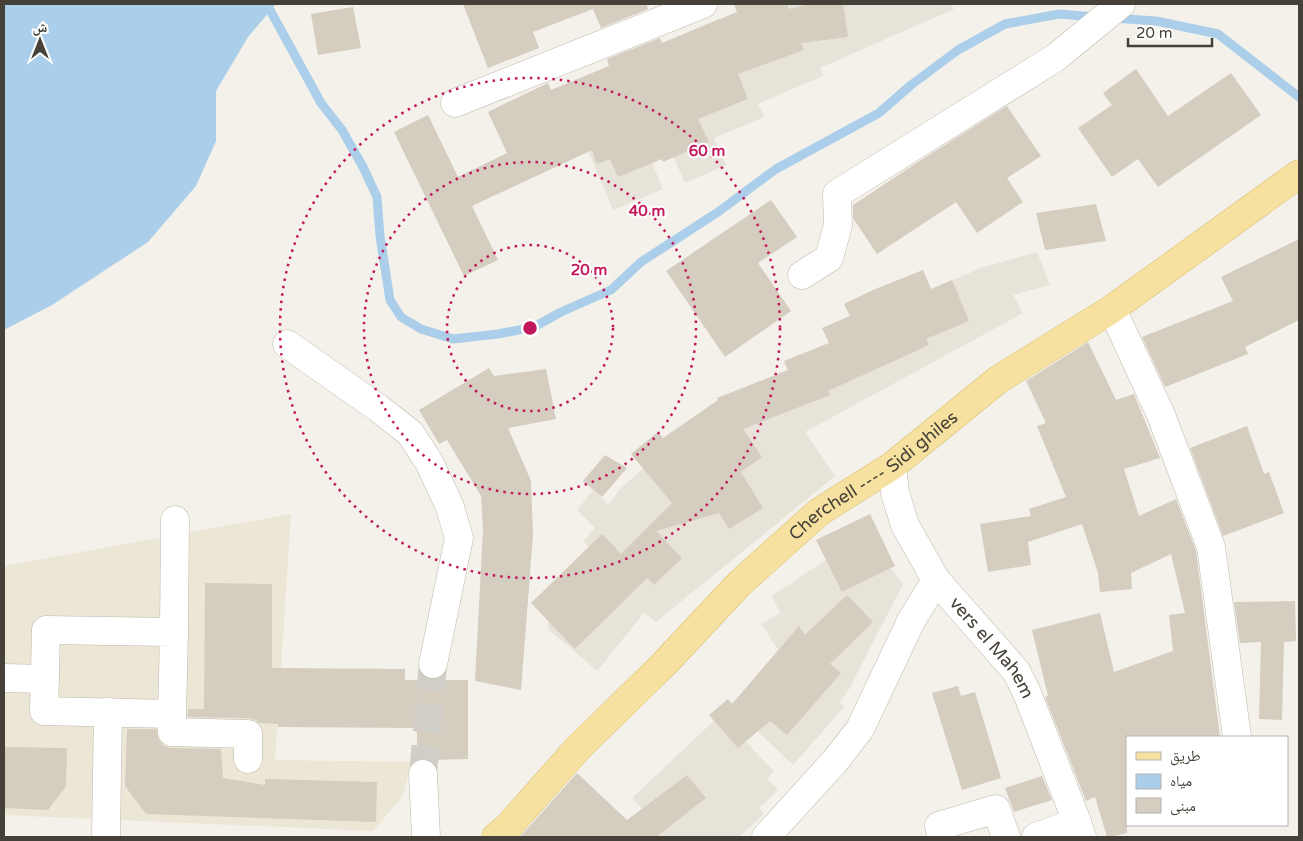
<svg xmlns="http://www.w3.org/2000/svg" width="1303" height="841" font-family="'Varela Round','Noto Naskh Arabic',sans-serif">
  <rect width="100%" height="100%" fill="#f3f1e9"/>
  <path fill="#e7e3d8" d="M793,4H951L954,9L820,68L823,76L758,104L764,117L714,138L726,165L685,183L637,74L657,46L720,18L727,33Z
    M618,81L663,189L613,210L568,103Z
    M1037,252L1050,285L1013,295L1023,313L805,432L835,476L656,622L644,613L597,671L548,629L549,613L598,556L583,541L595,528L577,510L594,489L608,505L620,489L657,456L877,313L981,268Z
    M864,534L903,584L848,691L840,702L844,707L793,765L746,720L791,669L761,624L780,613L772,596Z
    M720,715L774,771L767,779L778,790L759,808L764,814L739,837H639L655,822L632,798Z"/>
  <path fill="#ebe6d5" d="M291,514L275,760L411,762L403,796L373,831L4,815V566Z"/>
  <path fill="#abceea" d="M4,4H276L248,37L216,91V141L196,186L148,242L52,305L4,330Z"/>
  <g fill="none" stroke-linecap="round" stroke-linejoin="round">
    <path stroke="#abceea" stroke-width="9" d="M270,10L321,103L342,130L363,167L377,197L380,236L390,300L401,317L421,329L453,339L498,334L534,327L561,312L611,290L641,262L718,212L776,169L879,113L911,85L958,50L1005,24L1059,14L1095,17
      M1113,18L1156,21L1218,34L1299,97"/>
  </g>
  <path fill="#d4cdc0" d="M463,4H646L648,9L601,28L593,9L533,32L539,48L488,68Z
    M734,4H787L789,9L808,4H843L848,37L801,43L804,50L738,74L748,99L698,119L709,142L663,162L662,159L618,177L610,159L597,164L592,150L472,206L498,260L464,276L394,132L428,115L458,177L507,153L488,112L548,83L551,90L609,66L607,59L660,38L662,43L737,12Z
    M353,7L361,48L318,55L311,14Z
    M1136,69L1168,116L1231,73L1261,115L1158,187L1138,159L1112,177L1078,128L1112,105L1103,93Z
    M1007,106L1041,156L1007,178L1023,202L977,233L956,202L877,254L853,218V205L918,162Z
    M771,200L797,237L758,263L791,311L725,357L666,271Z
    M1096,204L1106,241L1045,250L1036,213Z
    M1299,239V320L1245,347L1248,354L1165,387L1142,337L1233,301L1221,277Z
    M923,270L931,289L952,280L969,321L926,339L929,345L828,391L830,395L743,429L762,457L741,472L763,508L729,529L719,513L656,531L682,558L654,585L647,578L575,649L531,603L602,534L621,554L672,503L631,454L658,432L663,438L718,400L717,398L788,370L784,361L829,343L822,328L850,316L844,304L873,290Z
    M1088,342L1116,400L1134,394L1160,458L1124,469L1139,516L1176,499L1196,551L1220,737H1127V833L1110,837H1107L1095,797L1086,801L1045,697L1048,696L1032,630L1100,613L1114,672L1173,651L1169,615L1185,613L1171,554L1131,573L1132,589L1100,592L1098,573L1082,524L1028,542L1031,565L988,572L980,524L1031,516L1029,509L1066,497L1037,426L1046,423L1026,381Z
    M489,368L494,376L546,369L556,419L508,428L531,481L533,535L521,690L475,681L483,529L481,496L447,440L439,444L419,410Z
    M1247,426L1264,474L1269,472L1284,513L1223,536L1190,448Z
    M605,455L627,468L602,497L583,481Z
    M870,514L895,566L842,592L816,540Z
    M205,583L272,584V668L405,669V680H468V759L429,760L423,758L417,760V728L278,727V724L259,723L256,720L248,718L188,717V709H204Z
    M847,595L873,622L830,664L841,673L787,735L770,721L738,748L709,715L728,699L732,704L799,626L805,635Z
    M1295,601L1296,641L1284,642L1282,720L1259,719L1261,642L1240,643L1234,602Z
    M958,686L961,696L975,692L1001,778L962,790L932,693Z
    M127,729H156L159,740L164,746L171,748L221,749L223,778L265,785V779L377,782L376,822L146,814L125,786Z
    M4,747L67,748L66,786L48,810L4,808Z
    M577,773L627,820L687,775L706,798L656,837H520Z
    M1042,776L1052,800L1014,812L1005,788Z"/>
  <g fill="none" stroke-linecap="round" stroke-linejoin="round">
    <path stroke="#d0cec6" stroke-width="28" stroke-dasharray="28 14" stroke-linecap="butt" d="M423,774L433,664"/>
    <g stroke="#beb9ad" stroke-width="29">
      <g id="minor">
        <path d="M455,103L703,4"/>
        <path d="M802,275L829,258L838,225L837,194L1055,58L1121,4"/>
        <path d="M1112,309L1161,415L1211,547L1237,737"/>
        <path d="M287,344L378,408L410,433L429,462L450,507L459,538L433,664"/>
        <path id="s1" d="M892,466L895,493L905,525L936,580L1016,671L1027,693L1077,822L1082,837"/>
        <path d="M46,630L174,632L172,714L44,711Z"/>
        <path d="M174,632L175,520"/>
        <path d="M4,678L45,679"/>
        <path d="M172,714V732L248,734V759"/>
        <path d="M423,774L426,837"/>
        <path d="M106,837L108,712"/>
        <path d="M766,837L835,761L860,729L911,621L936,580"/>
        <path d="M942,837L939,826L996,809L1006,837"/>
        <path d="M1036,837L1077,822"/>
      </g>
    </g>
    <g stroke="#dabe71" stroke-width="29">
      <g id="major">
        <path id="s2" d="M496,837L508,827L577,749L664,664L739,584L819,512L892,466L999,379L1112,309L1299,174"/>
      </g>
    </g>
    <use href="#minor" stroke="#fff" stroke-width="28"/>
    <use href="#major" stroke="#f6e1a0" stroke-width="28"/>
  </g>
  <g fill="none" stroke="#c2185b" stroke-width="2.5" stroke-dasharray="2.5 5">
    <circle cx="530" cy="328" r="83"/>
    <circle cx="530" cy="328" r="166"/>
    <circle cx="530" cy="328" r="250"/>
  </g>
  <g text-anchor="middle" stroke-width="4" stroke-linejoin="round" paint-order="stroke">
    <g font-size="18" fill="#464138" stroke="#fff">
      <text dy="6" stroke="none"><textPath href="#s2" startOffset="524">Cherchell ---- Sidi ghiles</textPath></text>
      <text dy="6" stroke="none"><textPath href="#s1" startOffset="212">vers el Mahem</textPath></text>
    </g>
  </g>
  <circle cx="530" cy="328" r="8" fill="#c2185b" stroke="#fff" stroke-width="2.5"/>
  <g font-size="15" text-anchor="middle" font-weight="bold" fill="#c2185b" stroke="#fff" stroke-width="4" stroke-linejoin="round" paint-order="stroke">
    <text x="707" y="156">60 m</text>
    <text x="647" y="216">40 m</text>
    <text x="589" y="275">20 m</text>
  </g>
  <rect width="1303" height="841" fill="none" stroke="#464138" stroke-width="10"/>
  <rect x="1126" y="736" width="162" height="90" fill="#ffffff" stroke="#b5b3af"/>
  <rect x="1136" y="752" width="25" height="8" fill="#f6e1a0" stroke="#b5b3af"/>
  <text x="1170" y="761" font-size="15" fill="#464138">طريق</text>
  <rect x="1136" y="774" width="25" height="15" fill="#abceea" stroke="#b5b3af"/>
  <text x="1170" y="786" font-size="15" fill="#464138">مياه</text>
  <rect x="1136" y="798" width="25" height="15" fill="#d4cdc0" stroke="#b5b3af"/>
  <text x="1170" y="811" font-size="15" fill="#464138">مبنى</text>
  <g transform="translate(40 40)" stroke="#ffffff" stroke-width="4" paint-order="stroke">
  <path d="M0-4L9 19L0 12L-9 19Z" fill="#464138"/>
  <text y="-8" font-size="14" font-weight="bold" text-anchor="middle" fill="#464138">ش</text>
  </g>
  <path d="M1128 38v8h84v-8" fill="none" stroke="#464138" stroke-width="2.5"/>
  <text x="1136" y="38" font-size="15" fill="#464138" stroke="#ffffff" stroke-width="4" paint-order="stroke">20 m</text>
</svg>
